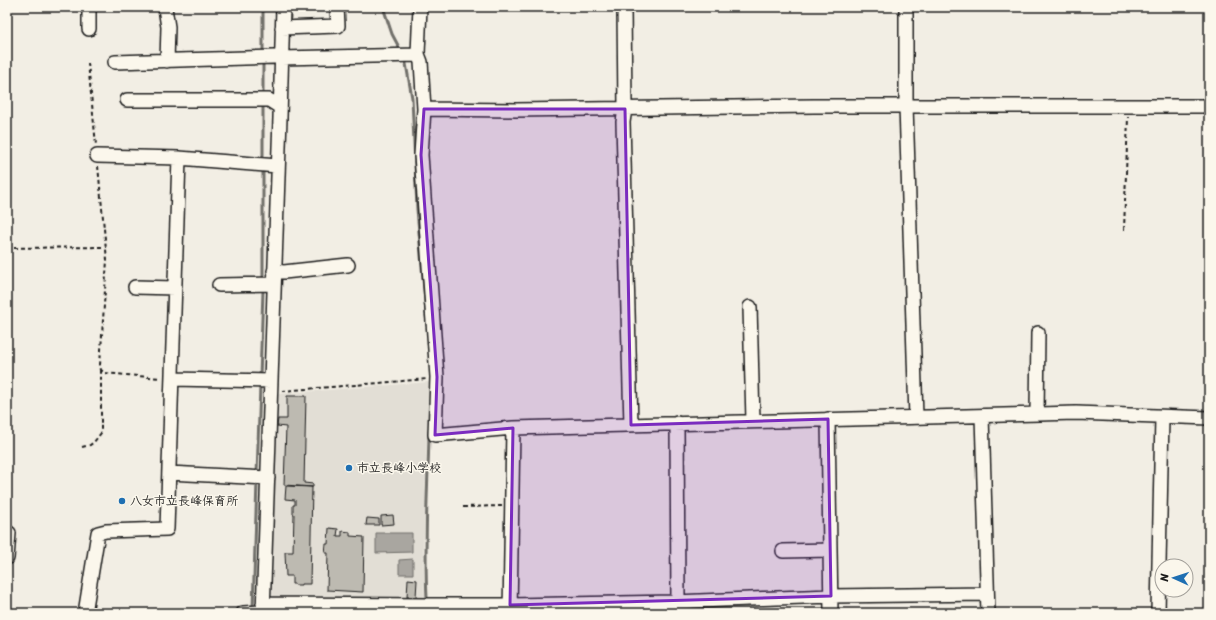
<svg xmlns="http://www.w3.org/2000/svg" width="1216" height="620" font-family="Sriracha,'Klee One',sans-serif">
  <rect width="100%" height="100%" fill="#f2eee4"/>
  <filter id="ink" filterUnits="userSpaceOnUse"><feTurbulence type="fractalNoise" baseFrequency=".025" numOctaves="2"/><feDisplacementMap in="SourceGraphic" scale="8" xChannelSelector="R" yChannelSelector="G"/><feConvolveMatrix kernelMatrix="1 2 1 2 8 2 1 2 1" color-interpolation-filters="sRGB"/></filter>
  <g filter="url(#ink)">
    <path fill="#e2ded5" d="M429,382L427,432L425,520L423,547L425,599L273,597L268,595L276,394Z"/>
    <path fill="#a9a6a0" stroke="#716f6b" d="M376,533H412V552L376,553Z
      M413,559V574H399V560Z"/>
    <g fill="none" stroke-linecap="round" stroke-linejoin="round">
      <path stroke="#716f6b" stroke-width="3" d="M263,7V53
        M383,7L392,34L401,51
        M290,18V7
        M405,58L412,98L417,209L427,325
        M263,97V61
        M263,103V161
        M263,169V278
        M260,377L263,291
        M257,475L260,385
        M427,598C424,543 428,488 429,433
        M253,609L257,481
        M426,613V612"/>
    </g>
    <path fill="#bdbab1" stroke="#1c1c1c" d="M287,396H306L304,483L313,484V487L284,485L286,427L277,426L278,419H287Z
      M286,486L312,487L310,584H301V585H295V584H292V576H286L285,552H293L294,514H293V505H295V500L285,499Z
      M393,515L394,524L381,525V516Z
      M367,518L379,519V525H366Z
      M329,528L338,529L337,536H342V531L350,532V536L364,537L363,592L327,590L328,553H325L326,544H328Z
      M408,579L417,580L416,597H407Z"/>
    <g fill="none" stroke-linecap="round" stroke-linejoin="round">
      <g stroke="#1c1c1c" stroke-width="16">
        <path id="minor" d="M420,7L418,54L421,62L424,109L421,155L437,377L435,435L513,428L1076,413L1209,418
          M624,7L625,109L623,122L631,425
          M906,7V106L916,417
          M165,8L168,27L167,61
          M282,28L338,26L337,7
          M89,29V7
          M281,58L418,55
          M115,62L274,57
          M127,100H269L280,107
          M424,109L516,110L814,106H1209
          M97,156L179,158L278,166
          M274,271L284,272L348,265
          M219,285L273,284
          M135,287L175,288
          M750,307L753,421
          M172,379L271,381
          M1037,414L1038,333
          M982,416L988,613
          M828,419L831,613
          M677,423L678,602
          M169,473L268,478
          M783,551L830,550
          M7,558L9,533
          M263,604L429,605H510L674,602L831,596L987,594
          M85,613L98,533L106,531L167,529L179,158
          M243,613L263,612
          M263,613L280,118L283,7
          M510,613L513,428
          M1158,613L1162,417"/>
      </g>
      <path stroke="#1c1c1c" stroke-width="2" stroke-dasharray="4 3" stroke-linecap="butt" d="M88,63L96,145
        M98,166L107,260L100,365L101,370L105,373L160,378
        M1124,230L1128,117
        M7,248L106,247
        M282,391L427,379
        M82,447L90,445L94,442L101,433V370
        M463,507L502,506"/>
      <use href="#minor" stroke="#fbf7ec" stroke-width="13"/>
    </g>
  </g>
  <path fill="#7b2cbf" fill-opacity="0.2" stroke="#7b2cbf" stroke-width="3" stroke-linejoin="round" d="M424,109H625L631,425L828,419L831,596L510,605L513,428L435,435L437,377L421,155Z"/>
  <g fill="#1f6fb2" stroke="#fbf7ec" stroke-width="1.5">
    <circle cx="349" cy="468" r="4"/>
    <circle cx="122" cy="501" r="4"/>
  </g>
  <g text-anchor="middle" stroke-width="3" stroke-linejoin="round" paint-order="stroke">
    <g font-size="12" font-weight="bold" fill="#1c1c1c" stroke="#fbf7ec" text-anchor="start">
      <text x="357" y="472">市立長峰小学校</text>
      <text x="130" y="505">八女市立長峰保育所</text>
    </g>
  </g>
  <rect width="1216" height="620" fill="none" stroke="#fbf7ec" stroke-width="24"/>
  <rect x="12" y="12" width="1192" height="596" fill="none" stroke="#1c1c1c" stroke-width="1.5" filter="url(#ink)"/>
  <g transform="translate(1174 578) rotate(273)"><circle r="19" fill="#fbf7ec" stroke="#a29f99"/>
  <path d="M0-3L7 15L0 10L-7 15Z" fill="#1f6fb2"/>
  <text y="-6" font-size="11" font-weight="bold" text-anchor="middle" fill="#1c1c1c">N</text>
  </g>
</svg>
